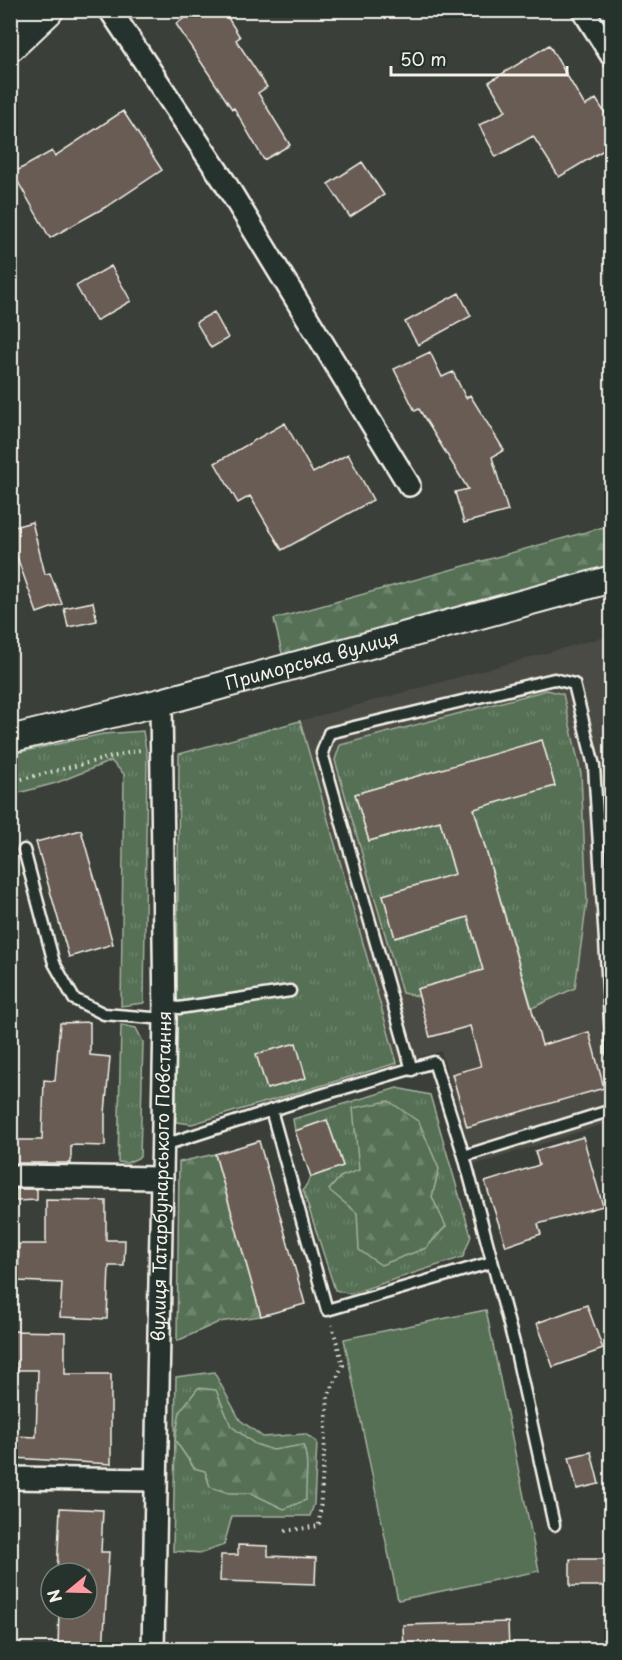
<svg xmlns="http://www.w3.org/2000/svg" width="622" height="1660" font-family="'Playpen Sans',sans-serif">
  <defs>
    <pattern id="grass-tufts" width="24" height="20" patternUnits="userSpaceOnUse" patternTransform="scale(1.5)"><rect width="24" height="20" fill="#546f55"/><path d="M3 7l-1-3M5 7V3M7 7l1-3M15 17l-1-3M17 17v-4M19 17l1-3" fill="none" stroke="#6d846d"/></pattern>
    <pattern id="forest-firs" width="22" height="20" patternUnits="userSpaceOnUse" patternTransform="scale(1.5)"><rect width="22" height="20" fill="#546f55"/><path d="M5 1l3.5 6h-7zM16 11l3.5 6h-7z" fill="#6d846d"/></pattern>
  </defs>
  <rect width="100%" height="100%" fill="#3a3f39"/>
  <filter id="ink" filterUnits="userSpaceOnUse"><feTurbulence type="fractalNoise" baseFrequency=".0167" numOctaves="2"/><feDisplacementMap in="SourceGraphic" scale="12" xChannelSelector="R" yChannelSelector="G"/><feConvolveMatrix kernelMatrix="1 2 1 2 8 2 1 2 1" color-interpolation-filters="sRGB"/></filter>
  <g filter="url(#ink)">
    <path fill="#4b4b44" d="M611,635V1122L475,1165L441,1051L397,1063L300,721Z"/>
    <path fill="url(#grass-tufts)" stroke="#a4b09e" stroke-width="1.5" d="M547,690L563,694L581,774L587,901L575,988L532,1008L474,809L555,786L542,741L355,794L369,841L440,821L455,874L383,895L395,937L468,917L483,970L417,989L419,996L402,993L335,760L340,745Z
      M300,721L397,1063L192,1124L176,1122L179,754Z
      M143,731L147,756L144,1003L121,1006L124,774L111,761L56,783L11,795V754L103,734Z
      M121,1025L136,1028L143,1042L140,1157L127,1163L118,1162Z
      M397,1088L430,1095L471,1236L463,1257L350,1294L335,1290L303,1190L311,1177L343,1165L327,1120L295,1131L293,1119Z
      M214,1372L240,1420L263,1437L305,1434L317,1442L314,1504L310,1516H232L224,1545L202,1553L173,1551L176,1377Z"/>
    <path fill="url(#forest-firs)" stroke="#a4b09e" stroke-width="1.5" d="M611,525V572L285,666L274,619Z
      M389,1101L419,1122L439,1169L432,1197L446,1226L426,1248L381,1265L359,1250L357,1213L329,1190L340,1177L359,1170L353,1108Z
      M215,1154L261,1316L219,1322L177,1341L179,1162Z
      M198,1388L216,1390L231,1426L255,1444L273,1450L303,1445C310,1462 305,1481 306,1500L284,1509L251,1493H229L210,1487L205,1471L194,1468L175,1440L180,1411Z"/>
    <path fill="#546f55" stroke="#a4b09e" stroke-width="1.5" d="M486,1310L539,1571L398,1600L344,1339Z"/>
    <path fill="#675c55" stroke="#f4f1e8" stroke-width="1.5" d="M196,10H223L240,37L236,40L267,87L258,93L290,145L264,160L234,108L232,109L176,24Z
      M549,45L585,106L596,99L612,124V145L559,177L533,136L496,157L479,125L506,111L489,82Z
      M123,111L162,170L111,204L50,238L13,173L52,151L55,156Z
      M362,162L384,195L350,217L328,184Z
      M111,266L131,301L96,321L76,286Z
      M459,293L471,316L418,345L405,322Z
      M214,312L228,338L211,348L196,322Z
      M430,352L442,377L453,372L466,398L470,395L504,450L492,457L508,511L464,523L455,492L468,489L419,409L415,411L394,369Z
      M285,423L313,473L348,454L373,500L282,550L250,496L238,503L215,463Z
      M32,522L45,574L50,573L62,604L37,613L17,557L10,558V528Z
      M93,602L97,621L68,627L64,608Z
      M542,740L555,786L474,809L542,1045L589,1032L604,1088L467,1127L452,1074L481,1066L470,1026L430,1037L417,989L483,970L468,917L395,938L383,895L455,874L440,821L369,841L355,794Z
      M81,830L113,944L69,957L36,842Z
      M90,1022V1055L110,1057L105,1113V1146L71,1145V1163H10V1140H42L44,1080L55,1081L60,1023Z
      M296,1043L306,1078L267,1089L256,1054Z
      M327,1120L343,1166L311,1177L295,1131Z
      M583,1137L603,1206L538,1224L541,1234L506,1246L485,1182L539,1165L535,1151Z
      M259,1141L305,1304L261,1316L215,1154Z
      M16,1189H37V1200L16,1201Z
      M46,1200L106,1201V1240H125L124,1266H109L107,1319L60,1317L62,1283L18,1281L19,1244H46Z
      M587,1305L603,1349L553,1367L537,1323Z
      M10,1331L65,1332V1374H111V1464L14,1458V1436L36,1437L38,1370H16V1363H10Z
      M591,1452L599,1484L577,1489L569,1457Z
      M60,1508L103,1510L101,1552H109L103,1650L58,1649L59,1609H87V1573H57Z
      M238,1545L268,1546V1556L316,1558L315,1584L220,1581L221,1555H238Z
      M570,1559H612V1586H570Z
      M508,1622L509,1650H404L403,1625Z"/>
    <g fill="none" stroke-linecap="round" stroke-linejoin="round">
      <g stroke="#f4f1e8" stroke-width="15">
        <path id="service" d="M24,850L54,963L74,999L104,1014L165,1019
          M164,1006L179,1008L290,991
          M412,1070L322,753L329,733L554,679L574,684L594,766L612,1052
          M271,1110L327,1310L492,1262
          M161,1146L297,1102L434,1062L464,1156L514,1343L554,1525
          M464,1156L612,1110"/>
      </g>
      <g stroke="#f4f1e8" stroke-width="26">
        <g id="minor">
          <path d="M110,10L224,181L409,485"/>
          <path d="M583,10L612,56"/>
          <path d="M10,1176L160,1178"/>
          <path d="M10,1478L155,1480"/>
          <path id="s1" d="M153,1650L165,1019L161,702"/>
        </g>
      </g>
      <g stroke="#f4f1e8" stroke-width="30">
        <g id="tertiary">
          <path id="s2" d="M10,739L161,702L612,579"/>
        </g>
      </g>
      <g stroke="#f4f1e8" stroke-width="36">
        <path id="primary" d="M10,45L47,10"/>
      </g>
      <path stroke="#f4f1e8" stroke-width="4" stroke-dasharray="1.5 4.5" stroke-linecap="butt" d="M10,782L140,750
        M285,1531L319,1526L328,1396L343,1365L332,1325"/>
      <use href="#service" stroke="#26332d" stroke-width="10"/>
      <use href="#minor" stroke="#26332d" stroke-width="21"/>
      <use href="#tertiary" stroke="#26332d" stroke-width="26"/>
      <use href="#primary" stroke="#26332d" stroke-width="32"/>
    </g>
  </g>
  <g text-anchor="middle" stroke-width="5" stroke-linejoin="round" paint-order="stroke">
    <g font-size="18" fill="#f4f1e8" stroke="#26332d">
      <text dy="6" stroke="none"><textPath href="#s2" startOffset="312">Приморська вулиця</textPath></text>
      <text dy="6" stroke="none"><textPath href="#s1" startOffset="474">вулиця Татарбунарського Повстання</textPath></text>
    </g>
  </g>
  <rect width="622" height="1660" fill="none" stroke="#26332d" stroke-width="36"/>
  <rect x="18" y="18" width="586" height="1624" fill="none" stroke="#f4f1e8" stroke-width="2" filter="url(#ink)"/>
  <g transform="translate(69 1591) rotate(251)"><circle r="28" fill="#26332d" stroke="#787f78" stroke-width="1.5"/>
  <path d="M0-4.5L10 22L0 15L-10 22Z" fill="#ff9aa2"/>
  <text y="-9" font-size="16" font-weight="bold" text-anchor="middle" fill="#f4f1e8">N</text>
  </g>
  <path d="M391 66v9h176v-9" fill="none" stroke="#f4f1e8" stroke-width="3"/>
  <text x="400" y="66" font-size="18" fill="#f4f1e8" stroke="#26332d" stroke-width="4.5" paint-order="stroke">50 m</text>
</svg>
